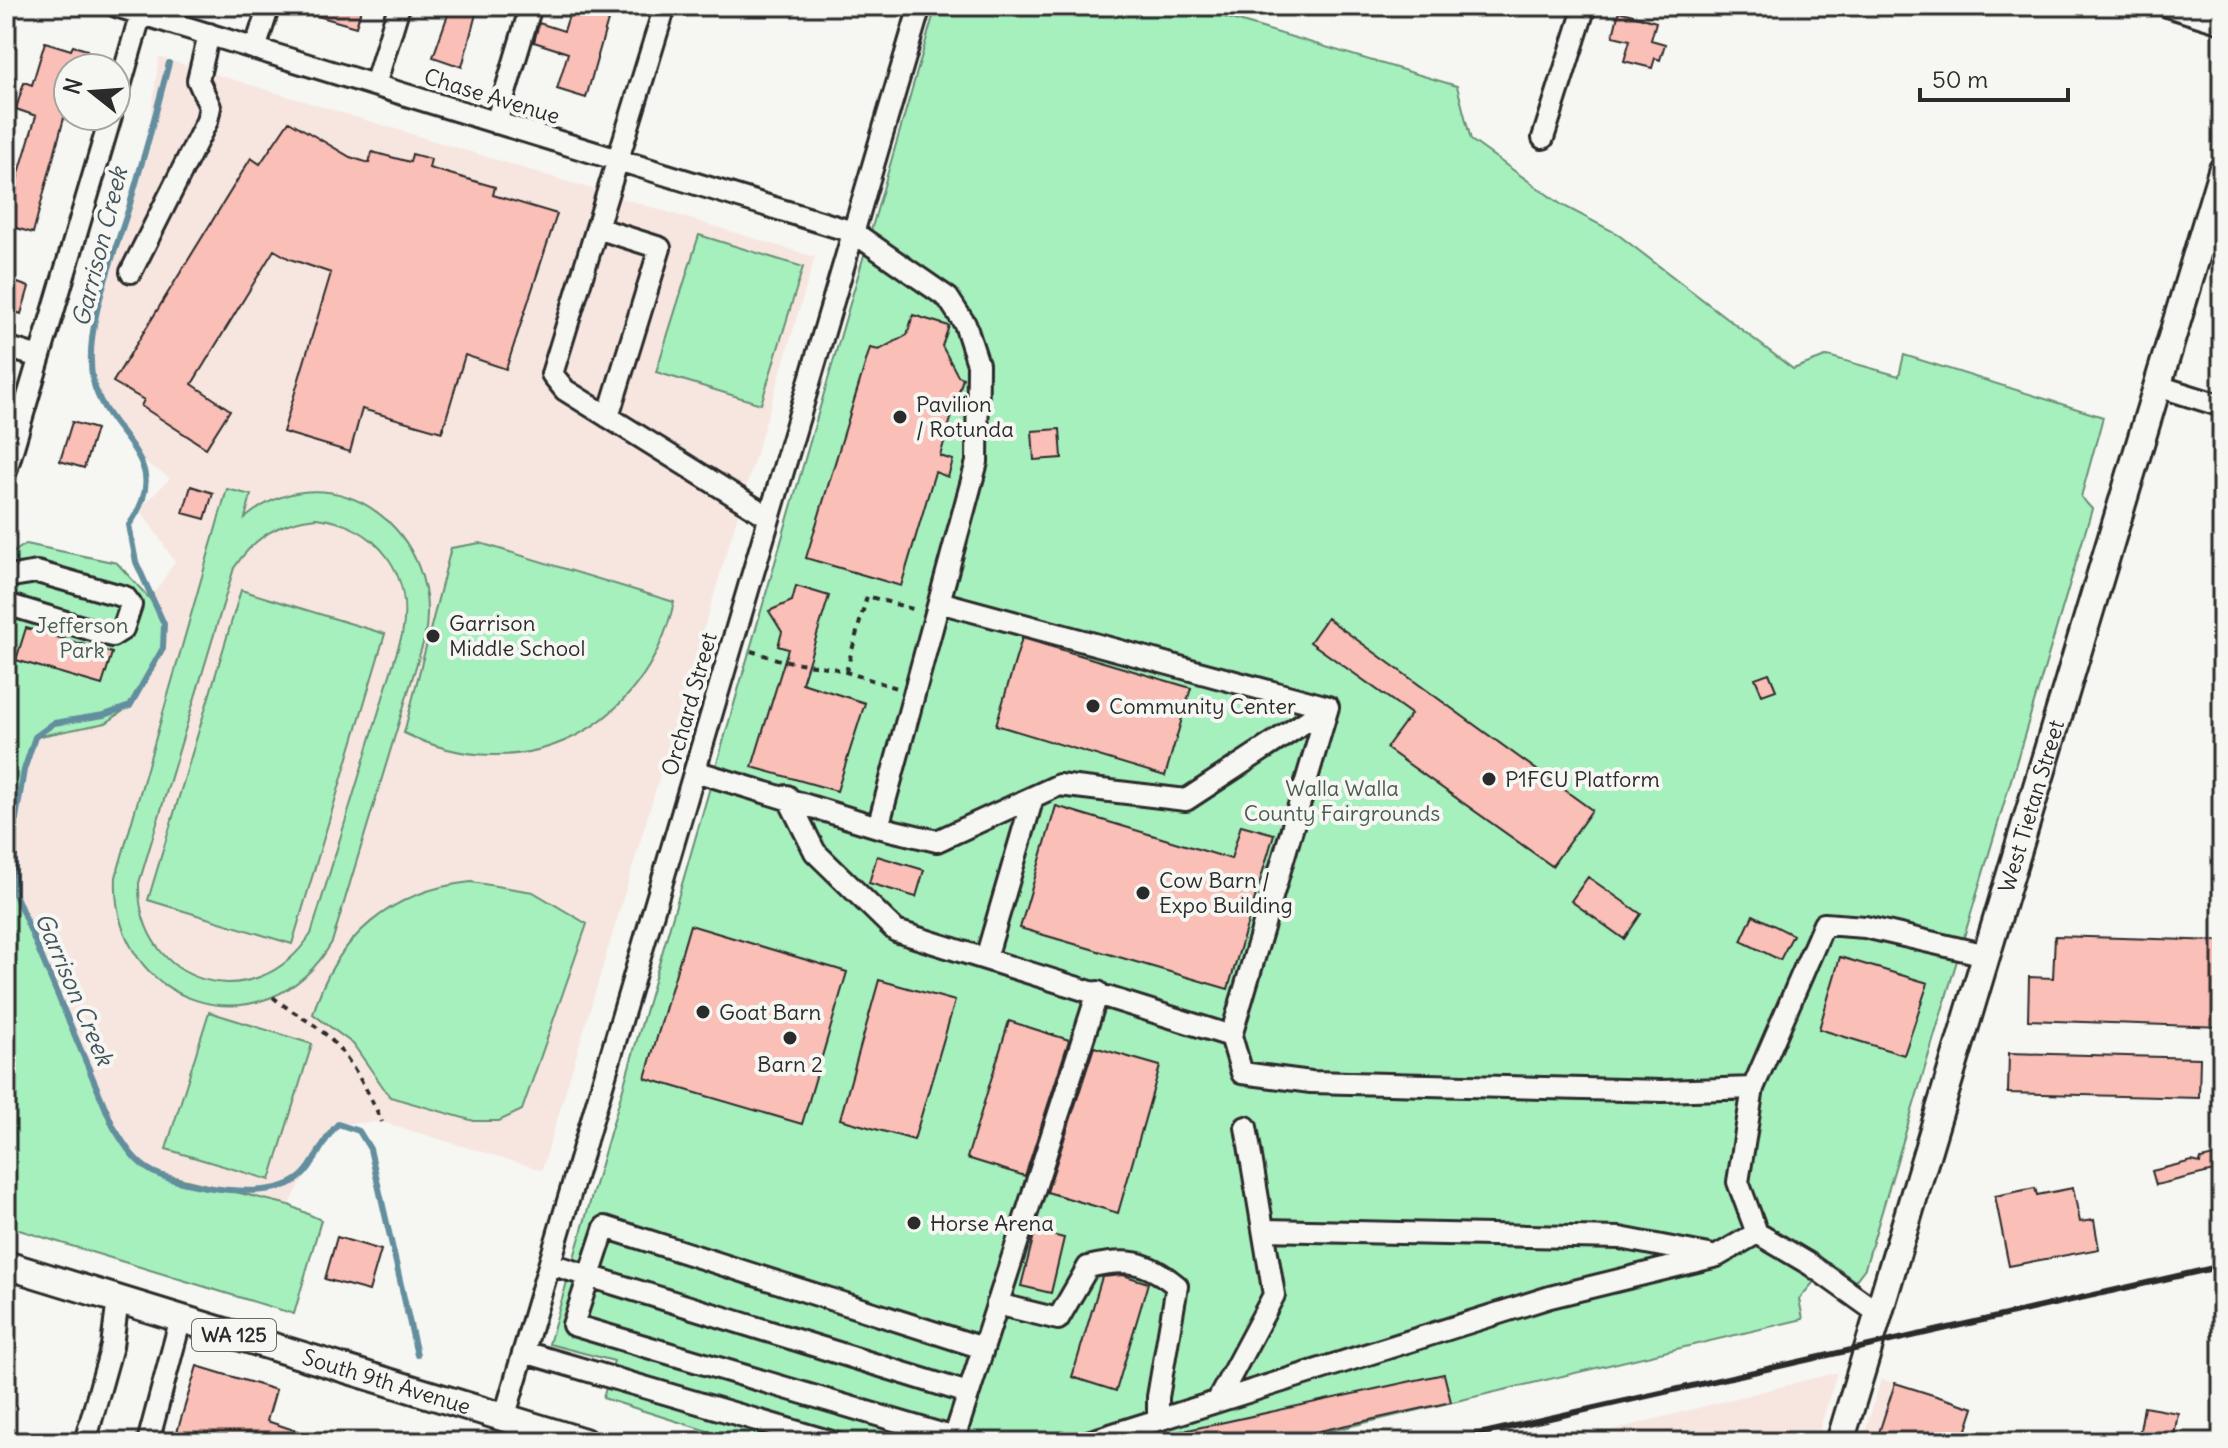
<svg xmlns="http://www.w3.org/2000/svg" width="2228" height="1448" font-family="Delius,sans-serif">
  <rect width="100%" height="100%" fill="#f6f6f2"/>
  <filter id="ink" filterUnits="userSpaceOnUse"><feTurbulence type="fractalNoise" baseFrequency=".0125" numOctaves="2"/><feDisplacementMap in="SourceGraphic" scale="16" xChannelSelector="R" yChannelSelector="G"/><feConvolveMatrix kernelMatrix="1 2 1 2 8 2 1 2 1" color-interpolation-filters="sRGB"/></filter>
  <g filter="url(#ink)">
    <path fill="#f7e6e0" d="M159,57L815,257L542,1170L382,1122L338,1124L327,1134L289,1205L154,1172L132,1156L113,1126L15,894V825L24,770L35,737L107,722L164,624L150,599L175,562L140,509L170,478L141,460L128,437L108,414L93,382L91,357L93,330L148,138Z
      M1837,1372L1816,1442H1566L1838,1372Z
      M1881,1379L1974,1408L1963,1442H1862Z"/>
    <path fill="#a6f0be" stroke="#688e74" stroke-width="2" fill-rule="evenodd" d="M936,6H1188L1457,86L1471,140L1562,205L1616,233L1793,369L1828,356L1899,376L1904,355L2103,417L2081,497L2092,509L1865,1268L1855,1281L1830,1263L1799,1299L1803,1319L1284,1442H742L603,1398L614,1361L549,1344Z
      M699,235L803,267L761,404L656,372Z
      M227,489L251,495L245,518C334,445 447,534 424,640L332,942C267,1055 110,1007 116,877ZM316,518C378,525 414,574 402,635L311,934C255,1020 137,986 139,883L234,568C254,537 279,522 316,518Z
      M480,543L674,602C645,730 523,791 404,733L451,548Z
      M26,544L117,563L150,599L164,624L163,648L130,706L106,723L35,737L24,770L15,825V894L113,1126L132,1156L154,1172L289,1205L321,1220L294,1314L6,1226V557Z
      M241,590L385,634L292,944L148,900Z
      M471,882L533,892L587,924L522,1110L499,1121H474L390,1097L353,1044L313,1014C335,937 392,890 471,882Z
      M209,1012L312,1044L270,1180L166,1149Z"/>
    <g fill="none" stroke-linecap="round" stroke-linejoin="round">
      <path stroke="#638e9e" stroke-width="6" d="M169,63C157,110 144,157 130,204C115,254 82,329 93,381C107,439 177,458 129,525L136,562L164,624L163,648L130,706L104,715L54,723L35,737L24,770L15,825V894L113,1126C124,1144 134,1162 153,1172C185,1188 268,1201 298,1179C315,1167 322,1139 338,1124L359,1131L370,1149L417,1355"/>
    </g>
    <path fill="#fabfb6" stroke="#2b2b2b" stroke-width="2" d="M298,6H362L356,27L297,10Z
      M451,6H478L462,67L433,57Z
      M572,6L591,12L593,6H612L586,98L557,89L568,53L534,42L539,23L564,31Z
      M1619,11L1656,22L1651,40L1665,44L1660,60L1655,58L1652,68L1624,61L1630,40L1613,36Z
      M45,42L71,50L73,46L87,50L82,68H68V103L33,233L6,225V176L17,180L36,116L16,109L24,82L32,85Z
      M289,121L350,157L369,163L372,152L410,162L412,154L431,159L429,168L495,187L493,195L557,214L506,369L465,355L442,432L362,409L350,452L283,432L331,273L290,259L274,250L192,384L230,410L206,448L141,406L144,400L113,382L251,158L260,164Z
      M9,280L29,287L21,314L6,309Z
      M913,315L949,326L942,346L958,376L963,378L940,456L953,460L948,477L935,472L901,586L806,558L870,348L879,350L907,335Z
      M72,422L96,429L84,468L60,461Z
      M1060,429L1062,458L1034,460L1032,431Z
      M191,486L213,493L205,519L183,513Z
      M796,586L829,596L802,683L865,703L837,791L752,767L788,649L778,646L782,632L769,611L792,601Z
      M1327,618L1592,810L1552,866L1386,748L1411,714L1310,642Z
      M26,628L112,653L102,685L16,660Z
      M1022,638L1191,688L1165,776L996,725Z
      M1769,673L1776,690L1762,695L1755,678Z
      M1056,806L1231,859L1241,825L1274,834L1228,989L1020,928Z
      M877,856L924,870L916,897L869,883Z
      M1588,877L1641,914L1624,939L1571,901Z
      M1753,915L1793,935L1780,960L1741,941Z
      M690,925L847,972L802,1124L645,1078Z
      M2055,936L2222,941V1027L2028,1020L2029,977L2053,978Z
      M1840,957L1928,983L1904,1055L1819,1029Z
      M879,980L955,1001L914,1140L840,1119Z
      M1009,1021L1069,1040L1025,1176L967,1158Z
      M1094,1047L1160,1066L1118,1213L1047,1192Z
      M2009,1053L2200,1058L2199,1098L2008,1093Z
      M2222,1154V1169L2156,1185L2152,1171L2192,1161L2200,1163L2201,1159Z
      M2035,1188L2037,1195L2073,1188L2080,1222L2094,1220L2099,1249L2009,1266L1995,1196Z
      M1035,1231L1064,1238L1051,1293L1021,1286Z
      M337,1237L381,1250L369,1291L325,1279Z
      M1123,1275L1148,1283L1116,1391L1072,1377L1102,1277Z
      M197,1366L276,1390L267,1421L321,1439V1442H174Z
      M1444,1374L1451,1402L1270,1442H1166L1165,1435Z
      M1895,1383L1974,1408L1963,1442H1876Z
      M2144,1407L2178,1413L2173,1442H2138Z"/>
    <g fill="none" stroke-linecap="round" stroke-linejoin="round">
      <g stroke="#2b2b2b" stroke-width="26">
        <path id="minor" d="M116,6L853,232L948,298L965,324L978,364L977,462L878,827L695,771
          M665,6L552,374L565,390L769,517
          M2167,6L2222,23
          M255,49L269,6
          M375,85L399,6
          M116,100L143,6
          M496,123L531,6
          M1543,138L1585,6
          M597,228L660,248L608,417
          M131,272L207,121L210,107L198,80L209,34
          M6,347L39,357
          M2158,386L2222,406
          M6,471L111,116
          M6,577L37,572L125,597L131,605L123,629L112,636L6,604
          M939,602L1328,707
          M787,796L815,852L896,931L1231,1036L1328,707
          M878,827L937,841L1059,785L1186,800L1328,707
          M986,958L1033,797
          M1231,1036L1242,1073L1311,1082L1662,1091L1753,1088
          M1265,1230L1620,1238L1709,1255
          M1757,1233L1811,1265L1878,1313
          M550,1264L968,1393
          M997,1304L1058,1319L1088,1267C1126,1258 1146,1260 1177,1286L1158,1397V1419
          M524,1352L832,1442
          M1218,1400L1274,1295L1246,1127
          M505,1415L920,6
          M955,1438L573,1325L605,1227L983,1348
          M85,1442L112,1346L118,1299
          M148,1442L181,1318
          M953,1442L1098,992
          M1088,1442L1550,1297L1717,1256L1757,1233L1738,1182L1753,1088L1824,924L1865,927L1986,955"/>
      </g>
      <g stroke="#2b2b2b" stroke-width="32">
        <g id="major">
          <path id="s1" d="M6,1265L584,1442"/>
          <path id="s2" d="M1840,1442L2222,171"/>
        </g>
      </g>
      <path stroke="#2b2b2b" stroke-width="4" stroke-dasharray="6 6" stroke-linecap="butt" d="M751,651L780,660L833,668L897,688
        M846,672L867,596L916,610
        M273,997C289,1011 309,1020 324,1033C350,1056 368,1091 382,1122"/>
      <use href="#minor" stroke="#f6f6f2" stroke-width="20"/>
      <use href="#major" stroke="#f6f6f2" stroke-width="26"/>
      <path stroke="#2b2b2b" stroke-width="6" d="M1444,1442L2222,1266"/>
    </g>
  </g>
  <g fill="#2b2b2b" stroke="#f6f6f2" stroke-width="3">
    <circle cx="900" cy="417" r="8"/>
    <circle cx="433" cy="636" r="8"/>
    <circle cx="1093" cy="706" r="8"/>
    <circle cx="1489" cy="779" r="8"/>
    <circle cx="1143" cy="893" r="8"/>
    <circle cx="703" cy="1012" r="8"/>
    <circle cx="790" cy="1038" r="8"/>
    <circle cx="914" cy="1223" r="8"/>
  </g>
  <g text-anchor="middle" stroke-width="8" stroke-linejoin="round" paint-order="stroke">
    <rect fill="#f6f6f2" stroke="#686867" stroke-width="2" x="192" y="1319" width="84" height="32" rx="6"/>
    <g font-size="20" font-weight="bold" fill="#2b2b2b">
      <text x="234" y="1342">WA 125</text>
    </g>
    <g font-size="22" fill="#2b2b2b" stroke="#f6f6f2">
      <text transform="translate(492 96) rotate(17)" y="8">Chase Avenue</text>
      <text transform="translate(689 704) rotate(-74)" y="8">Orchard Street</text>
      <text dy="8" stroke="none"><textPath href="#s2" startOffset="664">West Tietan Street</textPath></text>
      <text dy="8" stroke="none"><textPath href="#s1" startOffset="398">South 9th Avenue</textPath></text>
    </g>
    <g font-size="22" fill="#2b2b2b" stroke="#f6f6f2" text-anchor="start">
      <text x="916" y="412">Pavilion<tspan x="916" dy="25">/ Rotunda</tspan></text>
      <text x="449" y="631">Garrison<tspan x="449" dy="25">Middle School</tspan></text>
      <text x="1109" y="714">Community Center</text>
      <text x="1505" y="787">P1FCU Platform</text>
      <text x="1159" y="888">Cow Barn /<tspan x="1159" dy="25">Expo Building</tspan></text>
      <text x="719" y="1020">Goat Barn</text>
      <text x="790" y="1072" text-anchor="middle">Barn 2</text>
      <text x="930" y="1231">Horse Arena</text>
    </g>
    <g font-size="22" fill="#4a5c50" stroke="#f6f6f2">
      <text x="82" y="633">Jefferson<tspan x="82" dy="25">Park</tspan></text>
      <text x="1342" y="796">Walla Walla<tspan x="1342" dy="25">County Fairgrounds</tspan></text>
    </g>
    <g font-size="24" font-style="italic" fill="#42545b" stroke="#f6f6f2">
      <text transform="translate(100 247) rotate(-76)" y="8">Garrison Creek</text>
      <text transform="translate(74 989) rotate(67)" y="8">Garrison Creek</text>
    </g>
  </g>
  <rect width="2228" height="1448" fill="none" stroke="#f6f6f2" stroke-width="32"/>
  <rect x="16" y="16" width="2196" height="1416" fill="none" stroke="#2b2b2b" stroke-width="3" filter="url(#ink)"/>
  <g transform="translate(92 92) rotate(287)"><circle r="38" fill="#f6f6f2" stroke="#a5a5a2" stroke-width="2"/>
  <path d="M0-6L14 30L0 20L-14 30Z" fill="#2b2b2b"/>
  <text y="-12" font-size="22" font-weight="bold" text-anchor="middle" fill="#2b2b2b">N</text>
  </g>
  <path d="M1920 88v12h148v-12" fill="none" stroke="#2b2b2b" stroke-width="4"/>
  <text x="1932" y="88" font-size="24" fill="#2b2b2b" stroke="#f6f6f2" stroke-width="6" paint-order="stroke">50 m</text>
</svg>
